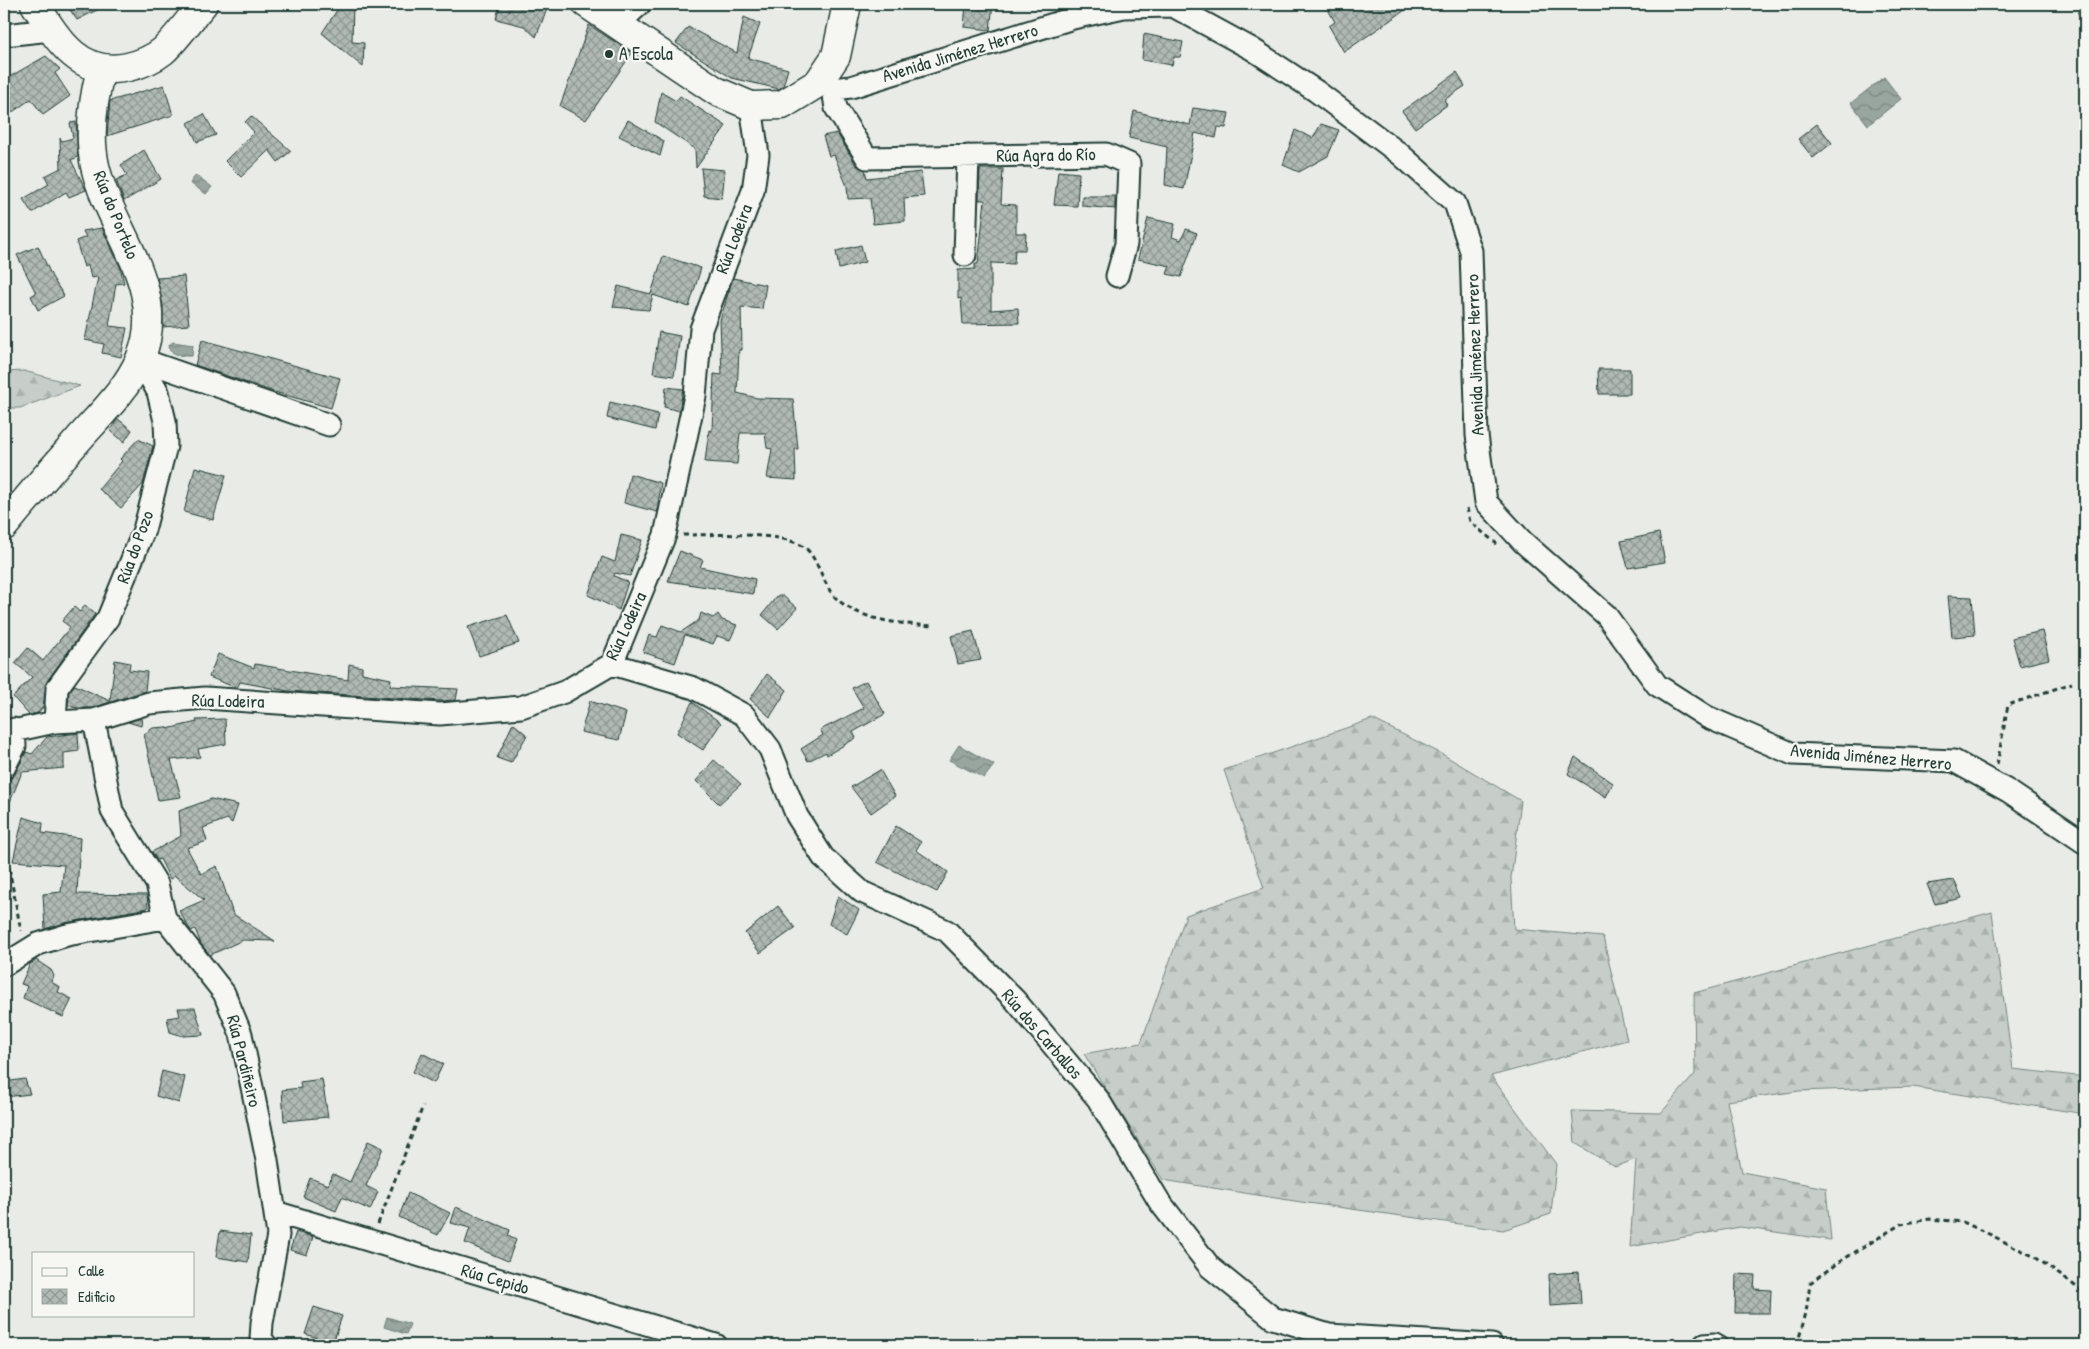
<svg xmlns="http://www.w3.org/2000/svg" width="2089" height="1349" font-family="'Patrick Hand',sans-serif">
  <defs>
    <pattern id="forest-firs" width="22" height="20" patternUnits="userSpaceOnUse" patternTransform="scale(1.25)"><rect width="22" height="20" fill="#c7cec9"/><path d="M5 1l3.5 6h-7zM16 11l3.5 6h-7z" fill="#aab2ad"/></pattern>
    <pattern id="water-waves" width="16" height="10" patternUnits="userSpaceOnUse" patternTransform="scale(1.25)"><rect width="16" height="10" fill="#99a6a0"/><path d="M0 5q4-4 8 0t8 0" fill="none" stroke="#7c8883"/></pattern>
    <pattern id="building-cross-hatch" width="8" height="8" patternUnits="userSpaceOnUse" patternTransform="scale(1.25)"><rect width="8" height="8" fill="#b0bab5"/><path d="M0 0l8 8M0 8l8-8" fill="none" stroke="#8f9894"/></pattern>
  </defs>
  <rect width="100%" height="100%" fill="#e9ebe7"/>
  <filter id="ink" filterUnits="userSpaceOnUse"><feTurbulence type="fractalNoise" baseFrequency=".02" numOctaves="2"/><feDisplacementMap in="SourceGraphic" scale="10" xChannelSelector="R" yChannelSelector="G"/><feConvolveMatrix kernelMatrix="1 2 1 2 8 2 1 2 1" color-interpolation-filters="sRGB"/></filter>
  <g filter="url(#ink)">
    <path fill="url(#forest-firs)" stroke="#73867e" d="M24,371L80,386L20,408H4V372Z
      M1372,719L1442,754L1521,801L1511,878L1514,929L1603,937L1627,1040L1491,1076L1556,1164L1551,1214L1503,1230L1301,1202L1163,1180L1084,1054L1141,1043L1186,915L1264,888L1224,770Z
      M1992,912L2013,1069L2085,1077V1114L1913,1087L1799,1091L1727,1101L1742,1172L1826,1188L1831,1240L1740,1227L1630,1247L1636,1159L1615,1167L1575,1143L1572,1111L1661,1113L1695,1074L1694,993Z"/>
    <path fill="url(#water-waves)" stroke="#687c75" d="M1884,77L1901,99L1868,125L1851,103Z
      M196,175L212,187L206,194L190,183Z
      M173,342L193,345L192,356H180L170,351L169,345Z
      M959,745L994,765L984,778L949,760Z
      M387,1317L410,1324L406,1334L384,1327Z"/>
    <path fill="url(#building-cross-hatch)" stroke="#1f3d34" d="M66,4H109L77,20Z
      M341,4H353L352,42L364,43L363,67L322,33Z
      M500,4H516L529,8L530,4H549L536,37L524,26L496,19Z
      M966,4H993L990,30L964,27Z
      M1325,4H1414L1344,52L1329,26L1335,22Z
      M744,17L760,24L748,58L788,69L783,86L779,89L732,78L676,43L688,27L737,53Z
      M589,25L632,53L586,120L560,106Z
      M1144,34L1183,42L1180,57H1174L1172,65L1142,60Z
      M46,56L60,69L55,73L70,96L43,115L31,99L4,118V80Z
      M1457,72L1465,86L1444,100L1447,105L1415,128L1402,111Z
      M164,85L173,115L107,136L110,101Z
      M661,92L676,101L680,96L726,126L696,168L695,149L655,122Z
      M1193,108L1229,113L1226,128L1218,127L1216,138L1195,133L1184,189L1165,185L1167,147L1129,138L1134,111L1190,125Z
      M204,114L216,135L197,142L188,123Z
      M251,116L291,151L278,162L269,150L241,177L225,161L254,132L245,122Z
      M628,120L664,141L660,156L619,136Z
      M76,122L78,157L71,160L86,190L69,197L66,192L32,213L23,199L49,184L45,176L61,168L60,138L62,141L73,138L70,123Z
      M1321,124L1339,130L1328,156L1299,172L1283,165L1295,130L1313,138Z
      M1817,124L1832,143L1813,158L1798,139Z
      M837,133L856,165L865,170L867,178L921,172L924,196L904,198L905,221L873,224L870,198L848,199L847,186L834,155L829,156L823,136Z
      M144,150L161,179L124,201L116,180L127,175L121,165Z
      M701,168L725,170L722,198L704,196Z
      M980,169H1003L1001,204L1016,205V233H1026L1025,250H1015L1014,264L991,263V310L1018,308L1019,323L963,324L961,298L958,299V270L975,269V264H978L985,200H979Z
      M1058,171L1079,173L1077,206L1054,205Z
      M1082,196H1115V209L1082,206Z
      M1148,218L1175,224L1172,237L1181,240L1186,229L1197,233L1181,277L1167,274L1170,266L1138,259Z
      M102,228L120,267L124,283L116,284L109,326L127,328L121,357L102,353L104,344L85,340L98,277L91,278L88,265L84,267L76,241L86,237L83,231Z
      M861,245L865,262L839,269L836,251Z
      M38,246L52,277L64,296L38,310L31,296L36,293L17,255Z
      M663,256L701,268L689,307L653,295L649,310L613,307L618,286L651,294Z
      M184,276L189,325L163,327V306L157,278Z
      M733,278L766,285L762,309L741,307L742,350H739L737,393L757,398L793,399L798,449H795L796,480L767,478L772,449L767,448L765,433H740L737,464L705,462L709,430L712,431L714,374L722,375L720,320Z
      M659,332L680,336L674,376L653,373Z
      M202,340L340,378L331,408L271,391L195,365Z
      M1598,369H1630V394H1599Z
      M666,387L683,389L679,411L664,407Z
      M610,402L658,414L655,430L607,418Z
      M118,419L132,430L124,442L110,430Z
      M138,439L153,446L143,484L121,508L99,489L122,461L120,459Z
      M195,467L226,475L213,520L184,512Z
      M630,474L661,483L657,512L624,503Z
      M1659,533L1665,562L1628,568L1621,541Z
      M621,535L642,540L630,576L615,573L614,576L628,582L619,610L588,595L602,557L615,562Z
      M680,551L703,560L700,567L755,579L753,594L668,581Z
      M777,596H783L797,608L778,629L762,615Z
      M1948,596L1972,597L1975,635L1952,637Z
      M85,605L95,614L47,681L43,707L38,713L29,715L13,697L32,677L15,663L28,648L43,661L70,627L62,621L74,607L80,612Z
      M701,613L713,618L718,614L722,620L737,625L730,640L717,636L713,644L685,635L675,663L643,652L649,635L657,637L662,625L681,632L699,620Z
      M507,615L519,643L479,656L468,627Z
      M973,631L981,660L958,664L951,636Z
      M2042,631L2049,659L2020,666L2012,638Z
      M218,654L254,668L255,664L348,680L349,664L362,667V673L391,679L390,686L458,689L456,700L440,701L288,691L240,682L237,688L234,687L209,677Z
      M115,660L130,663L129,670L147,672L145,691L92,708H78L68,706L69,692L75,685L110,701Z
      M767,674L787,690L770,717L750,699Z
      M866,681L885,714L853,732L856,738L827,755L826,752L808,761L801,749L823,735L820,730L864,708L852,688Z
      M590,701L626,713L619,740L581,732Z
      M692,702L721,723L703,750L677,733Z
      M142,718L141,726L128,722Z
      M225,719L226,744L198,749L200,757L171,760L181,797L158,800L144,734L153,728L166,727L167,729L197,722L196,720Z
      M513,723L527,735L511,763L497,758Z
      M78,733L79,751L64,753V768L22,772L4,817V780L10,779L15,774L26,752L32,754L47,737Z
      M1575,757L1613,783L1606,797L1568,774Z
      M714,760L741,784L719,804L696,781Z
      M880,770L895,796L871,813L851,787Z
      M211,799L238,805L232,823L227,819L203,828L207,841L187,848L201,874L217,866L233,914L275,941L243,940L210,955L201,944L195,929L191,931L179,911L204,900L175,876L170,879L160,859L157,860L152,852L181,836L179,811Z
      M23,817L43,823L42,833L80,838L77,894L147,895L148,908L65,923L45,929L43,894L61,892L64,865L13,861Z
      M896,826L921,842L916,850L948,872L937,892L877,862Z
      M1954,880L1962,898L1935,904L1927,884Z
      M838,896L859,910L847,934L829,924Z
      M778,906L795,928L760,953L745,933Z
      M36,960L51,970L54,976L51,982L60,987L58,992L72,999L63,1017L23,998L27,986L21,984L30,964Z
      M178,1008H195L203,1035L183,1036L170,1032L167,1018L180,1016Z
      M422,1053L443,1064L434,1083L413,1072Z
      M162,1071L185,1077L179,1103L156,1096Z
      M25,1079L30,1094L5,1097L4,1082Z
      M322,1079L328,1117L284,1121L282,1090L301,1088L300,1082Z
      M368,1141L383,1148L366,1186L378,1192L370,1210L342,1197L336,1211L303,1197L310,1178L328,1185L333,1174L350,1182Z
      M408,1193L450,1213L438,1235L399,1217Z
      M456,1207L510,1230L508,1236L516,1240L508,1261L465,1243L470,1228L451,1223Z
      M220,1231L251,1235L248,1262L216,1257Z
      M296,1232L313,1237L307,1255L290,1250Z
      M1579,1272L1581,1304L1550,1306L1549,1274Z
      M1736,1274L1755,1275L1754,1289L1771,1290L1770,1313H1735Z
      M314,1307L342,1316L333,1343L305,1334Z"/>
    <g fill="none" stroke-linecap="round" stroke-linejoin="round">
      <g stroke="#1f3d34" stroke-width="25">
        <path id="minor" d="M617,25L640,4
          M4,35L51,30
          M818,83L833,89L851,87L1073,18L1124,7L1173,6L1252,49L1316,91L1400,154L1455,203L1471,251L1477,435L1486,502L1523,542L1606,615L1657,685L1707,717L1793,754L1954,761L2008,791L2085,843
          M833,89L836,108L867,158L1106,154L1129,164L1126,244L1117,276
          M965,255L968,156
          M140,359L329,425
          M612,664L694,688L744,715L770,749L797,816L823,857L862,892L947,931L1015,1000L1098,1099L1159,1201L1210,1267L1273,1318L1329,1335L1492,1345
          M94,720L112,811L157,884L165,918L224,993L241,1034L267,1160L278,1235L262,1323L261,1339L266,1345
          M55,722L57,688L108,618L144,530L166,446L165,421L158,392L140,359
          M4,733L55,722L94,720L149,703L205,698L440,714L521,707L564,692L612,664L665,535L695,396L701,329L753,191L758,155L751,106
          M4,768L15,746L14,729
          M4,965L38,944L67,935L165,918
          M275,1212L716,1345
          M1704,1345L1715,1344"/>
      </g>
      <g stroke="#1f3d34" stroke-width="31">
        <path id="tertiary" d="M4,526C28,497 53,468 78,440C100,415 126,391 140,359C170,289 110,231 95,166C88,134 93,100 101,69"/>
      </g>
      <g stroke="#1f3d34" stroke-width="31">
        <path id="secondary" d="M35,4C57,39 80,78 128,67C141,64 153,59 163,51C177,38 190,19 203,4
          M587,4L716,91L751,106L782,105L818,83L836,56L847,4"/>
      </g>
      <path stroke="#1f3d34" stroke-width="3" stroke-dasharray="5 4" stroke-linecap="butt" d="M2073,4L2085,21
        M1467,508L1470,522L1497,544
        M683,535C712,535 781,531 804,547C817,556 823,584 834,596C857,621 902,624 934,626
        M1997,765L2008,705L2072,683
        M4,842L21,931
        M378,1224L423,1106
        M1797,1345L1806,1313L1810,1283L1839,1262L1901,1224L1930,1219L1963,1222L1991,1235L2035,1257L2085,1293"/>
      <use href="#minor" stroke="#f6f6f2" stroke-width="21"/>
      <use href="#tertiary" stroke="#f6f6f2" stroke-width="28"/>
      <use href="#secondary" stroke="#f6f6f2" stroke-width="28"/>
    </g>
  </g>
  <circle fill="#1f3d34" stroke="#f6f6f2" stroke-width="2" cx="609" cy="54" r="5"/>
  <g text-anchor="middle" stroke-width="4.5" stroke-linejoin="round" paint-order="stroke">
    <g font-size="18" fill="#1f3d34" stroke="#f6f6f2">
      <text transform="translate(960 53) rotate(-17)" y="6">Avenida Jiménez Herrero</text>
      <text transform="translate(1046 155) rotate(-1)" y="6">Rúa Agra do Río</text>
      <text transform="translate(116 215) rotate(68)" y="6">Rúa do Portelo</text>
      <text transform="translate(734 239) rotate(-69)" y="6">Rúa Lodeira</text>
      <text transform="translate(1475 355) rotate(-92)" y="6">Avenida Jiménez Herrero</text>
      <text transform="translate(135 547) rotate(-70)" y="6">Rúa do Pozo</text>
      <text transform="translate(626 626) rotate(-65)" y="6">Rúa Lodeira</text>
      <text transform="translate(228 701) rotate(1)" y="6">Rúa Lodeira</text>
      <text transform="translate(1871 757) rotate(5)" y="6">Avenida Jiménez Herrero</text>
      <text transform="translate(1042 1034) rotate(49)" y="6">Rúa dos Carballos</text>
      <text transform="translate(244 1061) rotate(76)" y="6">Rúa Pardiñeiro</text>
      <text transform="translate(495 1279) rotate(16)" y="6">Rúa Cepido</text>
    </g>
    <g font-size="18" fill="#1f3d34" stroke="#f6f6f2" text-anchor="start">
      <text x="619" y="60">A Escola</text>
    </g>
  </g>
  <rect width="2089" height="1349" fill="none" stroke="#f6f6f2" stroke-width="20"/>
  <rect x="10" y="10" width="2069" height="1329" fill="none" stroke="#1f3d34" stroke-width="2" filter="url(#ink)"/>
  <rect x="32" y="1252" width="162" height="65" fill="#f6f6f2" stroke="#a0aca6"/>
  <rect x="42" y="1268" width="25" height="8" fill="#f6f6f2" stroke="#a0aca6"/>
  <text x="78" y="1276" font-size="15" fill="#1f3d34">Calle</text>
  <rect x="42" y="1289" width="25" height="15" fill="url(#building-cross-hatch)" stroke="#a0aca6"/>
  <text x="78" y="1302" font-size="15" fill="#1f3d34">Edificio</text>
</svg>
